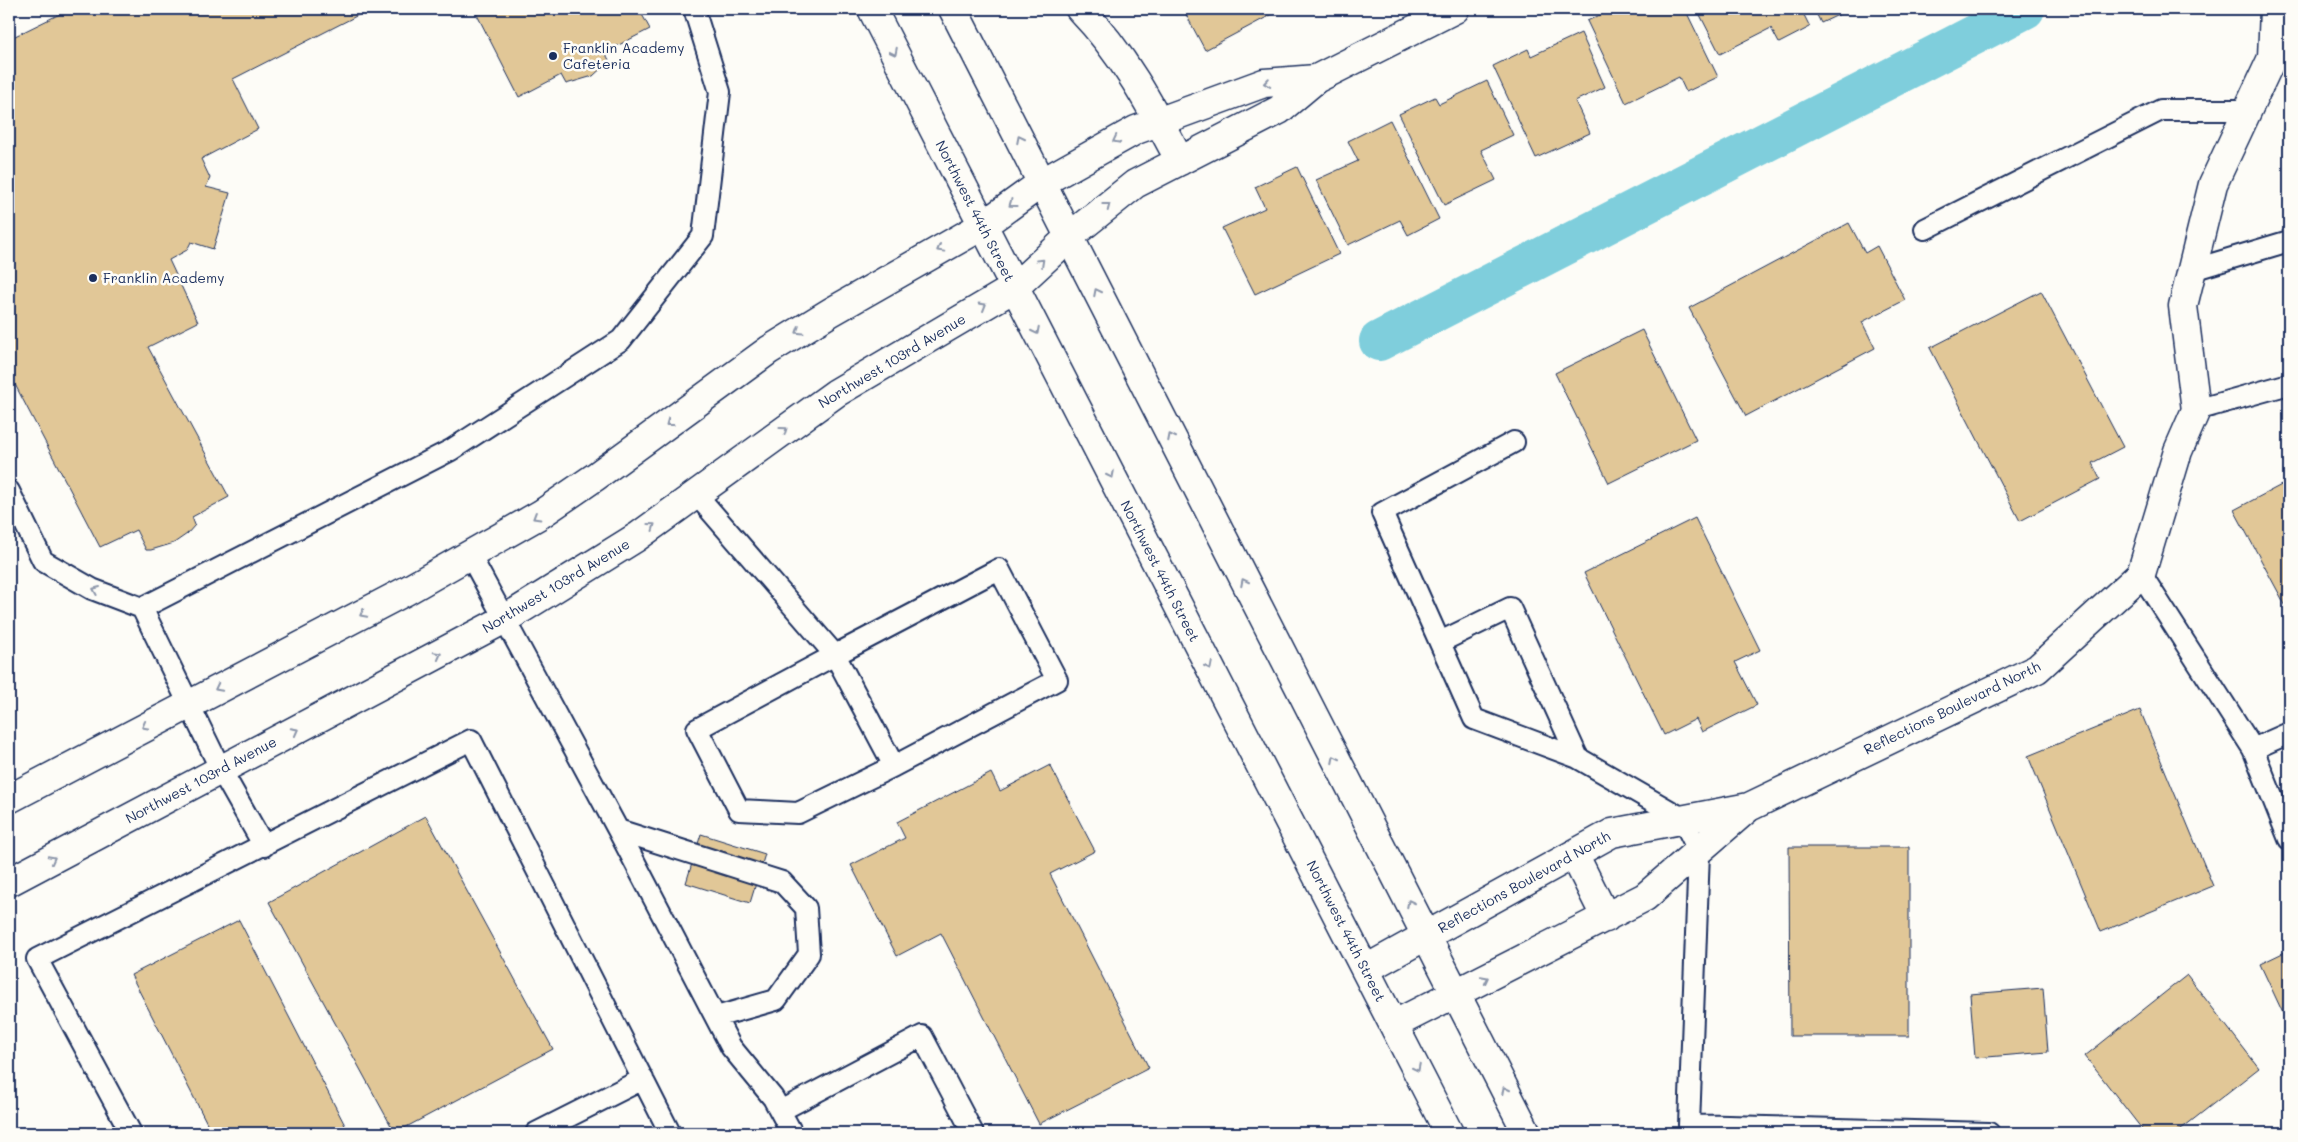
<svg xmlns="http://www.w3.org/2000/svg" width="2298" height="1142" font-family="Mali,sans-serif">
  <rect width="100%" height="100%" fill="#fdfcf7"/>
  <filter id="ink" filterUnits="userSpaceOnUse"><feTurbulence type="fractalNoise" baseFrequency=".02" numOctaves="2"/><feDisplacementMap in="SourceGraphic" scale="10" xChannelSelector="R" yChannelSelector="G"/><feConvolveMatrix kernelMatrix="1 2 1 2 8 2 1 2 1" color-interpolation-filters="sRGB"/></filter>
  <g filter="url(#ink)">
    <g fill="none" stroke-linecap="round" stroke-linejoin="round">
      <path stroke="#7fcedc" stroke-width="40" d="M1379,341L2025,9"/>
    </g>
    <path fill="#e1c797" stroke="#1b2f5e" d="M70,9H370L233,79L258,129L201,159L210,178L206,187L230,193L213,249L191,242L187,250L169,260L198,322L148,347L229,497L192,517L195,525L187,534L174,543L151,550H146L136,530L100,547L9,373V39Z
      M474,9H639L650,29L605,52L609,60L607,63L593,76L566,84L561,75L519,97Z
      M1183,9H1282L1205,50Z
      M1613,9H1685L1718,77L1686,92L1679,77L1626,103L1587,21Z
      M1697,9H1801L1810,27L1779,43L1771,28L1720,54Z
      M1814,9H1851L1821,23Z
      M1581,33L1605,87L1575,101L1590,133L1536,158L1493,66L1528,49L1531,56Z
      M1487,81L1513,135L1481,150L1496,180L1444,205L1399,114L1435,97L1439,104Z
      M1390,120L1439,219L1408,235L1400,220L1348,245L1316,180L1358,161L1348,141Z
      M1297,167L1339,254L1255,294L1222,228L1265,208L1255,187Z
      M1849,223L1865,253L1877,246L1905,300L1862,322L1875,348L1746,416L1689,308Z
      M2041,291L2123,447L2092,463L2100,479L2020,521L1930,348Z
      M1642,330L1696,440L1609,483L1555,373Z
      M2289,481V612L2234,510Z
      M1695,518L1760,650L1735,662L1757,705L1702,732L1696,719L1664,735L1584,573Z
      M2140,710L2213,886L2101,932L2028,756Z
      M1050,765L1095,851L1050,874L1149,1068L1039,1124L941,933L897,956L851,865L905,838L897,822L991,773L1000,791Z
      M426,816L553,1049L395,1133L269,902Z
      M701,834L765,854L750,903L686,883Z
      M1789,847H1909V1036H1790Z
      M239,920L349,1133H212L131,975Z
      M2289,950V1026L2260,964Z
      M2187,975L2259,1068L2176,1133H2145L2085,1056Z
      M2043,988L2048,1052L1975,1058L1970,994Z"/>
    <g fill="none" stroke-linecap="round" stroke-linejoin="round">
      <g stroke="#1b2f5e" stroke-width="24">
        <path id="service" d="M1925,229L2161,110H2247
          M2192,270L2289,241
          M2196,410L2289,384
          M1514,442L1382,513L1474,719L1578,758L1682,818L1699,852L1689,1125L1692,1133
          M9,491L43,561L92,589L142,608
          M696,494L835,655L697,729L739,810L798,813L894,766L1057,680L999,569L835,655L894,766
          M470,555L618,830L731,1047L773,1098L792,1133
          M2141,574L2253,749L2289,839
          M1440,642L1510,608L1578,758
          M2253,749L2289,733
          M618,830L782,882L806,908L809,954L776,1000L716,1017
          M264,846L221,770L142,608L451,450L621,340L703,236L720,92L694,9
          M780,1111L922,1036L973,1133
          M1689,1125L1989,1133
          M131,1133L37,959L471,740L670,1133
          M536,1133L643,1079"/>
      </g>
      <g stroke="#1b2f5e" stroke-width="31">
        <path id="minor" d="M1080,9C1123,53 1151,106 1180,161
          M1043,182L1136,130L1264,83L1316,79
          M1069,237L1135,184L1279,110L1316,79L1455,9
          M1574,854L1606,918
          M1366,969L1612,833L1749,807
          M1395,1024L1645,897L1749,807L2037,669L2141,574L2178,451L2196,410L2183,306L2213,184L2272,58L2274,9"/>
      </g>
      <g stroke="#1b2f5e" stroke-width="31">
        <path id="tertiary" d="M872,9L1449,1133
          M953,9L1527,1133
          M9,799L406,591L541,514L595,477L769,350L831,312L982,226L1043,182
          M9,882L505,619L637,537L836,393L1014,288L1069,237"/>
      </g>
      <use href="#service" stroke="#fdfcf7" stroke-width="20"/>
      <use href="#minor" stroke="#fdfcf7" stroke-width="28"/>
      <use href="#tertiary" stroke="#fdfcf7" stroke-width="28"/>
    </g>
    <defs><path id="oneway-chevron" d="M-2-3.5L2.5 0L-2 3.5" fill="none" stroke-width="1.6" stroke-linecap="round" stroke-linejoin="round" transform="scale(1.25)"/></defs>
    <g stroke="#8c96aa">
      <use href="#oneway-chevron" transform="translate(894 52) rotate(63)"/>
      <use href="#oneway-chevron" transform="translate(1267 83) rotate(171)"/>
      <use href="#oneway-chevron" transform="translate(1020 139) rotate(-117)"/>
      <use href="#oneway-chevron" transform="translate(1116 140) rotate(153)"/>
      <use href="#oneway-chevron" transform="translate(1012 204) rotate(144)"/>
      <use href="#oneway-chevron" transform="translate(1107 206) rotate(-38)"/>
      <use href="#oneway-chevron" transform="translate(940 249) rotate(151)"/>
      <use href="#oneway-chevron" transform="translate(1041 262) rotate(-43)"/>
      <use href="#oneway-chevron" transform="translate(1097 292) rotate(-117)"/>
      <use href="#oneway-chevron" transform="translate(983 306) rotate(-30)"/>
      <use href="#oneway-chevron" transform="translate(799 331) rotate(148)"/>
      <use href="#oneway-chevron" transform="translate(1036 331) rotate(63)"/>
      <use href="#oneway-chevron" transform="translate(669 423) rotate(143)"/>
      <use href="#oneway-chevron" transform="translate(784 430) rotate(-36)"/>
      <use href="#oneway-chevron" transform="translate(1171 437) rotate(-117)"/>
      <use href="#oneway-chevron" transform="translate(1111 475) rotate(63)"/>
      <use href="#oneway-chevron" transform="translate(536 517) rotate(149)"/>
      <use href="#oneway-chevron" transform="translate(652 526) rotate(-36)"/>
      <use href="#oneway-chevron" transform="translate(1244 582) rotate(-117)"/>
      <use href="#oneway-chevron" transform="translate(96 590) rotate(-157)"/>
      <use href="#oneway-chevron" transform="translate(363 614) rotate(153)"/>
      <use href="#oneway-chevron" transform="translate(438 655) rotate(-28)"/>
      <use href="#oneway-chevron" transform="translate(1209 666) rotate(63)"/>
      <use href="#oneway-chevron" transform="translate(218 688) rotate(153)"/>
      <use href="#oneway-chevron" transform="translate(145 726) rotate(152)"/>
      <use href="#oneway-chevron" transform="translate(295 731) rotate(-28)"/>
      <use href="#oneway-chevron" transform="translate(1335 759) rotate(-117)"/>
      <use href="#oneway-chevron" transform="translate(52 859) rotate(-28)"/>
      <use href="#oneway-chevron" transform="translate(1410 903) rotate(-117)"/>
      <use href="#oneway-chevron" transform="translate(1485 979) rotate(-27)"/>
      <use href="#oneway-chevron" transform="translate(1417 1068) rotate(63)"/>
      <use href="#oneway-chevron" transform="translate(1505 1090) rotate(-117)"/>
    </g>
  </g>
  <g fill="#1b2f5e" stroke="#fdfcf7" stroke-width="2">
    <circle cx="553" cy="56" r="5"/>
    <circle cx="93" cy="278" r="5"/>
  </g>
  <g text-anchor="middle" stroke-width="5" stroke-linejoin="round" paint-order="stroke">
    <g font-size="14" fill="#1b2f5e" stroke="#fdfcf7" text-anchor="start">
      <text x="563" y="53">Franklin Academy<tspan x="563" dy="16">Cafeteria</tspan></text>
      <text x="103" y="283">Franklin Academy</text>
    </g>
    <g font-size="14" fill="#1b2f5e" stroke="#fdfcf7">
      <text transform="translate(975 211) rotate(63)" y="5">Northwest 44th Street</text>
      <text transform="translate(892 361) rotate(-31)" y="5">Northwest 103rd Avenue</text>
      <text transform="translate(1160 571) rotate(63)" y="5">Northwest 44th Street</text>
      <text transform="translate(556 586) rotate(-31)" y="5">Northwest 103rd Avenue</text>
      <text transform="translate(1952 708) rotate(-26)" y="5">Reflections Boulevard North</text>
      <text transform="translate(201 780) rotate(-28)" y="5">Northwest 103rd Avenue</text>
      <text transform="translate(1524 882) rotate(-29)" y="5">Reflections Boulevard North</text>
      <text transform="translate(1346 931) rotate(63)" y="5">Northwest 44th Street</text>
    </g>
  </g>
  <rect width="2298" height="1142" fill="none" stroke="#fdfcf7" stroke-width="30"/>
  <rect x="15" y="15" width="2268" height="1112" fill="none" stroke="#1b2f5e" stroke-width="2" filter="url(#ink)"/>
</svg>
